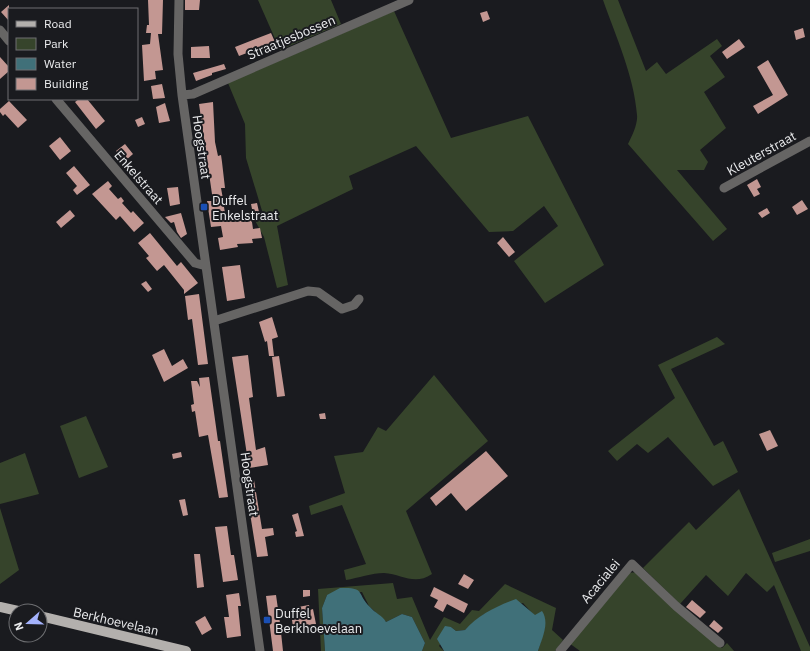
<svg xmlns="http://www.w3.org/2000/svg" width="810" height="651" font-family="'IBM Plex Sans',sans-serif">
  <rect width="100%" height="100%" fill="#1a1b1f"/>
  <path fill="#36442b" d="M258,0H331L341,24L280,50Z
    M603,0H618L646,71L657,62L666,74L717,39L722,46L710,56L725,77L704,92L726,128L700,150L708,162L704,170H677L727,229L713,241L628,144C632,136 638,124 637,115C634,76 616,37 603,0Z
    M394,11L451,138L528,116L604,265L545,303L514,261L558,226L544,206L513,231L489,232L416,146L349,176L353,189L277,226L288,285L277,288L264,237L253,217L263,214L246,158L245,124L228,83Z
    M717,337L725,344L671,369L714,446L723,441L738,472L713,486L668,437L648,453L637,444L617,461L608,451L675,398L658,365Z
    M434,375L488,441L406,511L432,574C414,586 402,574 384,573C372,573 358,578 346,580L344,570L366,564L342,505L311,515L309,506L345,493L334,456L363,452L378,427L386,431Z
    M86,416L108,467L79,478L60,426Z
    M25,453L39,494L0,504V463Z
    M739,489L810,647V651H801L774,585L767,592L746,573L728,596L706,575L680,604L643,568L689,522L696,530Z
    M0,508L19,570L0,584Z
    M810,539V551L775,562L772,553Z
    M639,572L685,616L722,648L727,643L734,651H580L569,643L627,573Z
    M393,583L397,599L412,597L430,640L444,617L460,624L472,610L479,611L505,584L556,608L552,630L563,640L555,651H538L545,627L523,603L484,614L465,630L456,631L451,627L439,646L444,651H422L425,643L412,617L402,614L386,622L369,606L362,592L327,595L322,608L325,651H321L318,589Z"/>
  <path fill="#407079" d="M340,588C366,587 356,593 370,607C375,613 382,615 386,622L402,614L412,617L425,643L422,651H325L322,608L327,595Z
    M516,599L535,615L542,611C550,623 542,638 538,651H444L437,639L445,626L451,627L456,631L465,630C478,615 497,606 516,599Z"/>
  <path fill="#c39792" d="M148,0H163L162,34H158L163,70L155,71L156,79L144,81L142,45L150,44L151,33H146L147,25H149Z
    M185,0H200L199,10H185Z
    M9,5V21L1,12Z
    M487,11L490,19L483,22L480,13Z
    M803,28L805,37L796,40L794,31Z
    M271,33L275,42L239,56L235,47Z
    M739,39L745,47L727,59L722,52Z
    M209,46L210,58H191V47Z
    M0,57L9,67V71L0,79Z
    M768,60L788,95L758,114L753,106L773,95L757,67Z
    M224,64L226,69L212,73V75L196,81L193,73Z
    M162,84L165,98L153,99L151,86Z
    M79,99H87L105,121L96,129L75,102Z
    M9,101L27,120L18,128L5,114L3,116L0,112V109Z
    M213,102L215,142L218,156L221,155L222,162L225,188H221L223,199H225L226,207H224L226,219L251,215L253,229L260,228L262,238L252,239L253,243L237,244L238,247L220,250L218,238L223,237L221,226L211,227L207,201H213L199,104Z
    M165,103L170,121L159,123L156,107Z
    M142,117L145,124L138,127L135,120Z
    M60,137L71,151L60,160L49,146Z
    M125,144L133,154L125,161L116,151Z
    M74,166L90,185L77,195L73,190L77,186L66,173Z
    M757,179L761,187L757,189L760,194L754,197L747,185Z
    M108,181L112,186L109,189L118,199L121,197L124,201L122,203L131,213L133,211L144,223L134,232L120,216L116,220L92,194Z
    M178,187L180,204L170,206L167,188Z
    M802,200L808,209L797,215L792,207Z
    M257,203L259,212L253,214L251,204Z
    M767,208L770,213L762,218L758,213Z
    M70,210L75,216L61,228L56,222Z
    M181,213L187,234L181,238L177,232L174,222L171,223L165,217Z
    M150,233L177,266L181,262L198,283L184,294V290L164,265L157,271L146,258L149,256L138,243Z
    M503,237L515,252L509,257L497,243Z
    M240,265L245,298L227,301L222,267Z
    M146,281L152,289L148,292L141,284Z
    M199,294L208,364L198,365L192,319L188,320L185,296Z
    M272,317L278,337L272,339L274,356H269L267,341L265,342L259,322Z
    M164,349L172,366L183,359L188,368L164,382L152,355Z
    M248,355L253,397L249,398L256,450L265,447L268,465L249,468L232,357Z
    M279,356L285,396L277,397L272,357Z
    M209,377L218,441H220L228,497L219,498L208,435L199,437L195,411L192,412L191,405L194,404L191,381H197L200,387L199,378Z
    M325,413L326,419H320L319,414Z
    M770,430L778,446L767,451L759,434Z
    M486,451L508,476L466,511L451,493L436,506L430,498Z
    M181,452L182,457L173,459L172,454Z
    M254,480L262,529L273,528L274,535L265,537L268,556L257,557L245,482Z
    M185,499L188,515L183,516L179,500Z
    M298,513L304,536L296,537L295,532L297,531L292,515Z
    M227,526L231,555H234L238,580L223,582L215,527Z
    M194,554H200L204,587L197,588Z
    M464,574L474,580L468,589L458,584Z
    M434,587L468,604L464,613L447,604L443,612L434,607L438,600L430,596Z
    M303,590H310V596L303,597Z
    M239,593L241,606H238L241,636L227,638L224,617H229L226,595Z
    M276,595L280,623L283,651H273L266,596Z
    M692,600L706,612L700,618L686,607Z
    M309,605L310,610L313,609L316,624L293,627L291,613L299,612L298,607Z
    M205,616L212,629L202,635L195,622Z
    M714,620L723,628L718,633L709,626Z"/>
  <g fill="none" stroke-linecap="round" stroke-linejoin="round">
    <path stroke="#666564" stroke-width="9" d="M179,0L178,54L182,95L260,651
      M0,30L9,41
      M182,95L193,94L409,0
      M56,99L195,263L206,266
      M724,188L810,141
      M214,321L308,291L318,292L342,309L354,305L359,299
      M560,651L632,564L676,606L720,643"/>
    <path stroke="#b3b0ad" stroke-width="10" d="M0,607L18,611
      M40,616L186,651"/>
  </g>
  <g fill="#1a4fb4" stroke="#1a1b1f" stroke-width="1.5">
    <rect x="200" y="203" width="8" height="8" rx="2"/>
    <rect x="263" y="616" width="8" height="8" rx="2"/>
  </g>
  <g text-anchor="middle" stroke-width="4" stroke-linejoin="round" paint-order="stroke">
    <g font-size="13" fill="#ebecee" stroke="#1a1b1f">
      <text transform="translate(291 37) rotate(-23)" y="5">Straatjesbossen</text>
      <text transform="translate(202 147) rotate(82)" y="5">Hoogstraat</text>
      <text transform="translate(761 153) rotate(-29)" y="5">Kleuterstraat</text>
      <text transform="translate(139 177) rotate(49)" y="5">Enkelstraat</text>
      <text transform="translate(250 484) rotate(82)" y="5">Hoogstraat</text>
      <text transform="translate(600 581) rotate(-50)" y="5">Acacialei</text>
      <text transform="translate(116 621) rotate(13)" y="5">Berkhoevelaan</text>
    </g>
    <g font-size="13" fill="#ebecee" stroke="#1a1b1f" text-anchor="start">
      <text x="212" y="205">Duffel<tspan x="212" dy="15">Enkelstraat</tspan></text>
      <text x="275" y="618">Duffel<tspan x="275" dy="15">Berkhoevelaan</tspan></text>
    </g>
  </g>
  <rect x="8" y="8" width="130" height="92" fill="#1a1b1f" stroke="#6e6f72"/>
  <rect x="16" y="21" width="20" height="6" fill="#b3b0ad" stroke="#6e6f72"/>
  <text x="44" y="28" font-size="12" fill="#ebecee">Road</text>
  <rect x="16" y="38" width="20" height="12" fill="#36442b" stroke="#6e6f72"/>
  <text x="44" y="48" font-size="12" fill="#ebecee">Park</text>
  <rect x="16" y="58" width="20" height="12" fill="#407079" stroke="#6e6f72"/>
  <text x="44" y="68" font-size="12" fill="#ebecee">Water</text>
  <rect x="16" y="78" width="20" height="12" fill="#c39792" stroke="#6e6f72"/>
  <text x="44" y="88" font-size="12" fill="#ebecee">Building</text>
  <g transform="translate(28 623) rotate(250)"><circle r="19" fill="#1a1b1f" stroke="#6e6f72"/>
  <path d="M0-3L7 15L0 10L-7 15Z" fill="#a4b2fc"/>
  <text y="-6" font-size="11" font-weight="bold" text-anchor="middle" fill="#ebecee">N</text>
  </g>
</svg>
